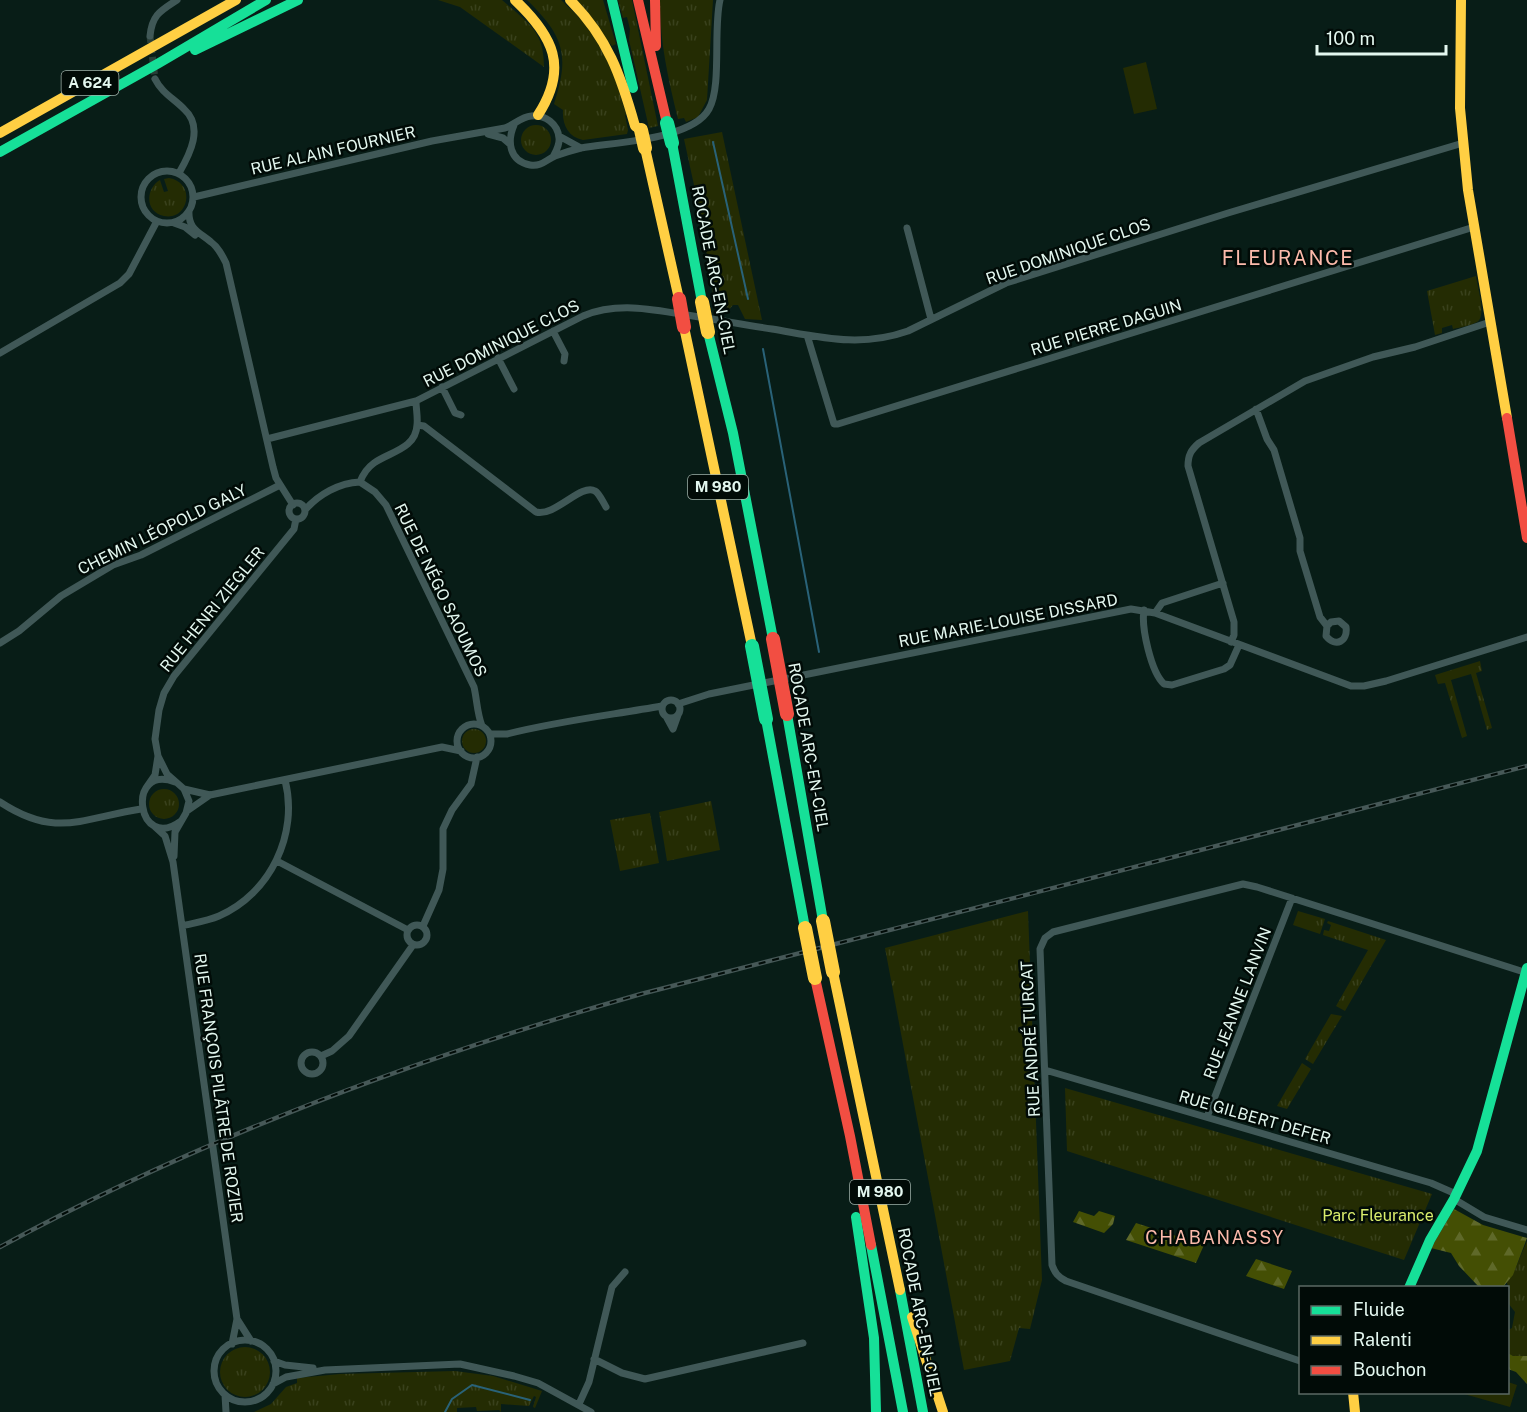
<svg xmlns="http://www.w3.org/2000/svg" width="1527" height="1412" font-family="'Public Sans',sans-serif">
  <defs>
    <pattern id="grass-tufts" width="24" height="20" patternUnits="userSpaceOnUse" patternTransform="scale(1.5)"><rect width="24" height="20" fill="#242c03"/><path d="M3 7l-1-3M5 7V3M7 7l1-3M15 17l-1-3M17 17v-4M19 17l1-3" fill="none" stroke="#39411c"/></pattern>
    <pattern id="forest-firs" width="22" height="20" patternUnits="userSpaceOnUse" patternTransform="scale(1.5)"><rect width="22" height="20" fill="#444f04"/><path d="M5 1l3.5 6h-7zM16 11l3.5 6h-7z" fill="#5f6929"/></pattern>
  </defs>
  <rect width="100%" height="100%" fill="#081d17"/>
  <path fill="url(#grass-tufts)" d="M438,0H502C528,23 544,30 544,67L460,7Z
    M527,0H561L585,23L610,62L626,114L625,115L628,130L627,134L583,140C568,137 562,124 563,110L554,104C570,55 564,36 527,0Z
    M576,0H603L616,44L612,46Z
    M618,0H632L658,126L649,128L629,40L630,29L627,17L623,18Z
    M660,0H713L707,100L698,117L686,122L684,118L678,119C668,77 660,44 660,0Z
    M521 140a15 15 0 1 1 30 0a15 15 0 1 1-30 0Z
    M722,132L762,320L745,319L738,305H733L727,312H716L699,208L684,139Z
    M169,178C197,183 188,221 164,216C144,212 146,188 160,180L164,192L168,191L164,179Z
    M1476,276C1477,286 1487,316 1477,322C1470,326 1461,327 1453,329L1452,325L1442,328V333L1435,335L1427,291Z
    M1480,661L1482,671L1476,673L1492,728L1487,730L1471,674L1451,680L1467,736L1462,738L1445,683L1438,684L1435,675Z
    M462 741a12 12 0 1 1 24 0a12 12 0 1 1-24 0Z
    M149 804a15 15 0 1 1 30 0a15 15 0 1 1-30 0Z
    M711,801L720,850L667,861L659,812Z
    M650,813L659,863L620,871L610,820Z
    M1028,911L1042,1280L1030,1329L1019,1328L1010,1361L964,1370L885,948Z
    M1298,911L1325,919L1320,934L1293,925Z
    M1328,921L1386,940L1345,1011L1336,1006L1368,950L1323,935L1324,930L1329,931L1331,925L1327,923Z
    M1331,1014L1342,1016L1313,1064L1305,1059Z
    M1302,1063L1311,1069L1287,1109L1277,1106Z
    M1065,1088L1432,1194L1404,1260L1067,1151Z
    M1527,1241V1356H1513L1508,1353V1330L1512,1328L1515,1312L1508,1303L1510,1290L1506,1281L1513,1274Z
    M220 1372a25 25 0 1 1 50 0a25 25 0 1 1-50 0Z
    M455,1371L493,1376L542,1391L535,1408L533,1407L536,1397L534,1396L529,1406L501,1404V1412L499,1410L477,1411L476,1407L457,1408V1412H254L271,1404L286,1387L297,1383V1378L340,1374Z"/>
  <path fill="url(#forest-firs)" d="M1454,1209L1483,1225L1527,1238L1513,1275L1503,1287H1479L1459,1266L1451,1253L1431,1248Z
    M1079,1211L1094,1216L1099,1211L1115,1216L1113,1224L1104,1233L1073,1222Z
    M1136,1223L1204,1245L1196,1263L1126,1240Z
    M1256,1259L1292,1271L1284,1289L1246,1276Z
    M1508,1353L1513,1356H1527V1384L1516,1372L1508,1369Z"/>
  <path fill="#242c03" d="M1146,62L1157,109L1134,114L1123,68Z
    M1508,1382L1517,1385L1510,1407L1464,1394L1508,1392Z"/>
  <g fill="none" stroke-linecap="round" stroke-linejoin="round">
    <path stroke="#296278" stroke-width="2" d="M713,142L748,299
      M763,349L819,652
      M445,1412L452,1399L472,1385L530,1400"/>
    <path stroke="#293e37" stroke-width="7" stroke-dasharray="7 3.5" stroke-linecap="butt" d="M150,36L155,79"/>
    <path stroke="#405857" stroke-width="7" d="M150,36C152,15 160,11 177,0
      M155,79C162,93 173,98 184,109C204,127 190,154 179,173
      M514,125C507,141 509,161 530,165C541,167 546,160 555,156C563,153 573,150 581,148C614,142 692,140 709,109C722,86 713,29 720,0
      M488,134L503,138L510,144
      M559,136L581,148
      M141 197a26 26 0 1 1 52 0a26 26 0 1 1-52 0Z
      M194,197L432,141L505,128C514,125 521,117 531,116C545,114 558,124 559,138C560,145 556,151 553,157
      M189,211C188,229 199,232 211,242C218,247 222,255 226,263L273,467L276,478L293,505
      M174,223L185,227L195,235
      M907,228L931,319
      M553,331L565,354L564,361
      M807,335L834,424H838L1474,227
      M0,353L120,283L129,274L157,221
      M498,358L514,389
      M442,387L455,413L461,415
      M1256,409L1267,439L1274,450L1300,538V551L1320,617L1327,626L1326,636C1336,648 1348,641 1346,627L1339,621L1331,622L1327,626
      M417,425L424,426L536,512C555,517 581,483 595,491C599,493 603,502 606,507
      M267,439L416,401L583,316C616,302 652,309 686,315C715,319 744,325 772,329C820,337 860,348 908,331L1006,283L1228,213L1463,143
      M360,482C363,474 367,468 374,463C389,452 416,449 417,425C418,417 416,409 416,401
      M289 511a8 8 0 1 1 16 0a8 8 0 1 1-16 0Z
      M305,510C319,494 339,483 360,482L375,492L386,505L474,687C477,700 477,713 482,726
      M1144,610C1141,627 1151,672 1164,684L1172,685L1224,669L1230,665L1239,645
      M1155,613L1162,603L1223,583
      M1231,642L1234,635V622L1188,466C1188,455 1191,450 1199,443L1305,381L1373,357L1415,347L1490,322
      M0,643L19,631L61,596L113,565L141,555L280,485
      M662 709a9 9 0 1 1 18 0a9 9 0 1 1-18 0Z
      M678,704L709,694L1131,609L1155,613L1351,686H1364L1386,681L1527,637
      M667,718L673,729L678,715
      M457 741a17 17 0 1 1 34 0a17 17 0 1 1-34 0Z
      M490,734H507C558,721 611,715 662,706
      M158,756L167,774L184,789L189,801L186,813L175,832L174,856
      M175,782C125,763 137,854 181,821
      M146,788L155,775L158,756L155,739L159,710L164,693L174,676L294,529L296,519
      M184,789L210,795L442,747L461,751
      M0,802C56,839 83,818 141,809
      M187,811L210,795
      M153,825L165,836L173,862L237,1319L232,1344
      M277,861L408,930
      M407 935a10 10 0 1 1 20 0a10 10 0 1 1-20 0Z
      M182,926C194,923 207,921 219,916C270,894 299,834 285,780
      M423,926L439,890L443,869V829L452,810L471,784L477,757
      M301 1063a11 11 0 1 1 22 0a11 11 0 1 1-22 0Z
      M321,1056L332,1051L349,1036L413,945
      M1045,1070L1431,1183L1456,1194
      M1207,1117L1292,898
      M1454,1199L1484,1217L1527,1230
      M237,1319L251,1341
      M214 1371a31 31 0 1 1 62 0a31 31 0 1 1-62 0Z
      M594,1359L622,1373L645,1379L803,1343
      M274,1361L285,1365L313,1368
      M1300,1361L1066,1281C1058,1277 1055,1273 1052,1265L1040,949L1045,938L1053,932L1243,884L1257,887L1527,973
      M273,1384L286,1377L325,1370L460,1364L514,1376L538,1383L591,1412
      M225,1395L226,1412
      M579,1404L589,1382L612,1287L625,1272"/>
    <path stroke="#16e098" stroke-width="10" d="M612,0L633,88
      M195,50L298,0
      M672,143L702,302
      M0,152L159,63L266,0
      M708,332L733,433L773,639
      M787,714L823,921
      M766,719L805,928
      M856,1217L874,1338L876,1412
      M871,1245L903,1412
      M1409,1288L1430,1240L1454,1199L1477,1151L1527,968
      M900,1290L923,1412"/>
    <path stroke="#ffcf43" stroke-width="10" d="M515,0C553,36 569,67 538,115
      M570,0C608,38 621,76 635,126L641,130
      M1461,0L1460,108L1468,190L1507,418
      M0,133L236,0
      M645,148L679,299
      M684,327L752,646
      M833,972L900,1290
      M912,1317L943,1412
      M1353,1392L1355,1412"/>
    <path stroke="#f24e42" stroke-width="10" d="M638,0L667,123
      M655,0L656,46
      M1507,418L1527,538
      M815,978L850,1136L871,1245"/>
    <g stroke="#465857" stroke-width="4.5">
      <path id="rail" d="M0,1247C203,1137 419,1057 641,994L1527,766"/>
    </g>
    <use href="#rail" stroke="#010b07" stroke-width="2" stroke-dasharray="7" stroke-linecap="butt"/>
    <path stroke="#16e098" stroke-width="14" d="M667,123L672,143
      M752,646L766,719"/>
    <path stroke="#ffcf43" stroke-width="14" d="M641,130L645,148
      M702,302L708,332
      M823,921L833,972
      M805,928L815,978"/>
    <path stroke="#f24e42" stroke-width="14" d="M679,299L684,327
      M773,639L787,714"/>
  </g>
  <g text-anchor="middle" stroke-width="5" stroke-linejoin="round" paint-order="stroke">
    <g fill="#010b07" stroke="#9fb0a9" stroke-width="1.5">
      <rect x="61.5" y="71" width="57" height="24" rx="4.5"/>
      <rect x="688" y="475" width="60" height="24" rx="4.5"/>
      <rect x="850" y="1180" width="60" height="24" rx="4.5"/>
    </g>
    <g font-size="15" font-weight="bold" fill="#e3f7ef">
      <text x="90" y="88">A 624</text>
      <text x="718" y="492">M 980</text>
      <text x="880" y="1197">M 980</text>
    </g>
    <g font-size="16" fill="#e3f7ef" stroke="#010b07">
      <text transform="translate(333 150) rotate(-13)" y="6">RUE ALAIN FOURNIER</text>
      <text transform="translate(1068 251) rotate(-19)" y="6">RUE DOMINIQUE CLOS</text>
      <text transform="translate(714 270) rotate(79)" y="6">ROCADE ARC-EN-CIEL</text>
      <text transform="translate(1106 327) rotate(-17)" y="6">RUE PIERRE DAGUIN</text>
      <text transform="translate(501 343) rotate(-27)" y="6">RUE DOMINIQUE CLOS</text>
      <text transform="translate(162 529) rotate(-26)" y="6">CHEMIN LÉOPOLD GALY</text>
      <text transform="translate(441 590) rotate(64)" y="6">RUE DE NÉGO SAOUMOS</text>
      <text transform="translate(212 609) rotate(-51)" y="6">RUE HENRI ZIEGLER</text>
      <text transform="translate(1008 620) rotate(-11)" y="6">RUE MARIE-LOUISE DISSARD</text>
      <text transform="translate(809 747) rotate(80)" y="6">ROCADE ARC-EN-CIEL</text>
      <text transform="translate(1237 1003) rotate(-69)" y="6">RUE JEANNE LANVIN</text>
      <text transform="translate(1030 1039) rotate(-93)" y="6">RUE ANDRÉ TURCAT</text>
      <text transform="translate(219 1088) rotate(82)" y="6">RUE FRANÇOIS PILÂTRE DE ROZIER</text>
      <text transform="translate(1255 1117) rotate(16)" y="6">RUE GILBERT DEFER</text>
      <text transform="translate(920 1312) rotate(79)" y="6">ROCADE ARC-EN-CIEL</text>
    </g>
    <g font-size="16" fill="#d9ec6c" stroke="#010b07">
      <text x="1378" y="1221">Parc Fleurance</text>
    </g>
    <g font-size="18" letter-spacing="1.5" fill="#fcbaab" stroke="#010b07">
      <text x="1215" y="1244">CHABANASSY</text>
    </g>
    <g font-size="20" letter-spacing="1.5" fill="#fcbaab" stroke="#010b07">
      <text x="1288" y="265">FLEURANCE</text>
    </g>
  </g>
  <rect x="1299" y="1286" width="210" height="108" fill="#010b07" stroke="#5b6964" stroke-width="1.5"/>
  <rect x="1311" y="1306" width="30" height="9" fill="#16e098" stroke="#5b6964" stroke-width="1.5"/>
  <text x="1353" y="1316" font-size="18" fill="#e3f7ef">Fluide</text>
  <rect x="1311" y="1336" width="30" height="9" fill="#ffcf43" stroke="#5b6964" stroke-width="1.5"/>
  <text x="1353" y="1346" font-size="18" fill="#e3f7ef">Ralenti</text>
  <rect x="1311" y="1366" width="30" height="9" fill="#f24e42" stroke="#5b6964" stroke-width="1.5"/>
  <text x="1353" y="1376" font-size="18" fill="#e3f7ef">Bouchon</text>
  <path d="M1317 45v9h129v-9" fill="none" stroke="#e3f7ef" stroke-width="3"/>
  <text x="1326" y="45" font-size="18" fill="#e3f7ef" stroke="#010b07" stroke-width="4.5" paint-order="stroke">100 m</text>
</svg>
